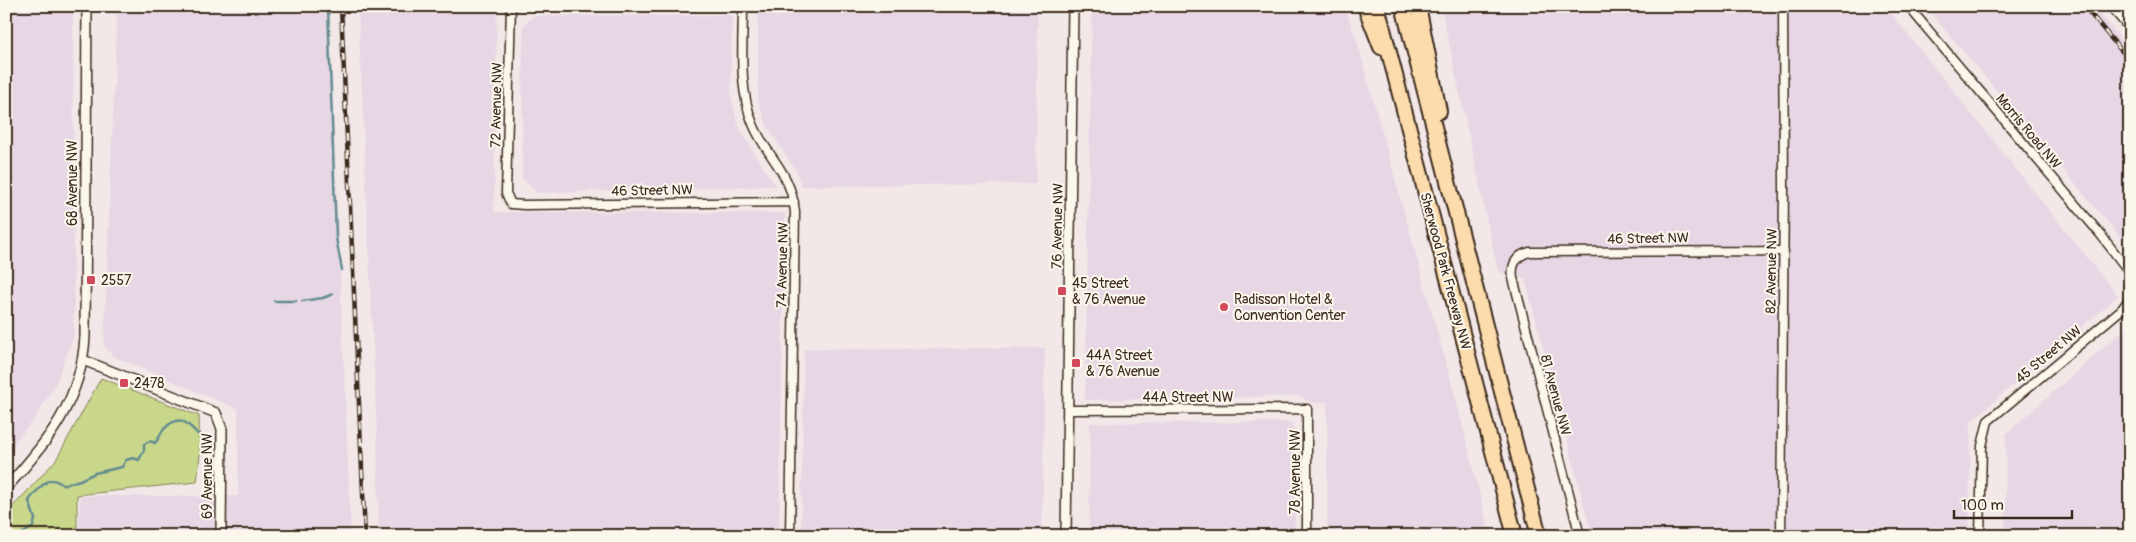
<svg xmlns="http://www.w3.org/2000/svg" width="2136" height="542" font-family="Pangolin,sans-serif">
  <rect width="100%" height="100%" fill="#f2e8e8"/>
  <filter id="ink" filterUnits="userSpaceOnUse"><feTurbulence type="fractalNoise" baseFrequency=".02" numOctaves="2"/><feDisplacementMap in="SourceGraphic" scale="10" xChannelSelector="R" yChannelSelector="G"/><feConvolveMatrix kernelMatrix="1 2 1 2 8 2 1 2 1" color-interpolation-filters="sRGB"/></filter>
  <g filter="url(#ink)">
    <path fill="#e7d7e4" d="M6,6H73L74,335L56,383L35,418L6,453Z
      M117,6H329L351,536H78L80,496H238V409L113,356L104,346Z
      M358,6H497L494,212L785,213L779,536H379L377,436Z
      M758,6H1038L1036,184L802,186L796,171L767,126L758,101Z
      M1092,6H1344L1357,41L1456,399L1490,536H1327V402L1311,403L1300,396L1085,400Z
      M1441,6H1885L2118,296L1971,421L1969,536H1592L1525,278L1498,272Z
      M1925,6H2093L2130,49V249Z
      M732,15L731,96L738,125L755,155L776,186L537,193L522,178L523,26L533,16Z
      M2130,324V536H2005L2006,434Z
      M1045,348L1042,536H801L804,349Z
      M1290,422L1294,429L1295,536H1089L1090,423Z"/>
    <path fill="#c9d78b" stroke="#828054" d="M101,378L199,416L200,455L197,482L77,495V536H6V514L56,460Z"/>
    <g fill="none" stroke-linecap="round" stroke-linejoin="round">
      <path stroke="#648c91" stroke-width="2.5" d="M328,6L336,238L342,270
        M274,301H296
        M302,301L323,298L333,294
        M18,536L33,527L35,519L29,501C32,496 46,479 52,480C56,480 60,483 64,485L80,480L95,473L122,467L126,460L133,458L139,460L144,450V444L150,441L155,443C160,438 160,433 164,429C181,412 187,424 200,436"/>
      <g stroke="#3b2a1e" stroke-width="11">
        <path id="minor" d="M511,6L506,193L511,204L524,205L794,202
          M743,6C743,44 738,88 753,124C767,158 791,171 795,212L790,536
          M1908,6L2101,235L2130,273
          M1069,410L1307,409V536
          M1580,536L1513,278C1511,265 1516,255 1530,252L1784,251
          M1781,536L1784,187L1783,6
          M1980,536L1982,446L1988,421L2122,309L2130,298"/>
      </g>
      <g stroke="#3b2a1e" stroke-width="12">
        <path id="tertiary" d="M2111,6L2130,28
          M83,360L216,413L222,429L221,536
          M6,488C47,443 82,400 85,336L87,6
          M1066,536L1073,6"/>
      </g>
      <g stroke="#3b2a1e" stroke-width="18">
        <path id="motorway" d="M1365,6L1381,47
          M1377,6L1515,536
          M1403,6L1539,536
          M1418,6L1439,111"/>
      </g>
      <use href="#minor" stroke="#fbf7ec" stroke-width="8"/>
      <use href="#tertiary" stroke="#fbf7ec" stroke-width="9"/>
      <use href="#motorway" stroke="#fcdcac" stroke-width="14"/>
      <g stroke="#3b2a1e" stroke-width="4.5">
        <path id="rail" d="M341,6L365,536
          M2084,6L2130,61"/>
      </g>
      <use href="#rail" stroke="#fbf7ec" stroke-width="2.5" stroke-dasharray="8" stroke-linecap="butt"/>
    </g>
  </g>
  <g fill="#d1495b" stroke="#fbf7ec" stroke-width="2">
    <rect x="86" y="275" width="10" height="10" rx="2.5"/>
    <rect x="1057" y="286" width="10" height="10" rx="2.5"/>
    <circle cx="1224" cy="307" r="5"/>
    <rect x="1071" y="358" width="10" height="10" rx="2.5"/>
    <rect x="119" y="378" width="10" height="10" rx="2.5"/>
  </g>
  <g text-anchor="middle" stroke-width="4" stroke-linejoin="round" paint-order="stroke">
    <g font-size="14" fill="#3b2a1e" stroke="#fbf7ec">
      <text transform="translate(496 105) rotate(-89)" y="5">72 Avenue NW</text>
      <text transform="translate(2029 131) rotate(50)" y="5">Morris Road NW</text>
      <text transform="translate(72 183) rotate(-90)" y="5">68 Avenue NW</text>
      <text transform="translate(652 190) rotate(-1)" y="5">46 Street NW</text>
      <text transform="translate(1057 226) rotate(-89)" y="5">76 Avenue NW</text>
      <text transform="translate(1648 238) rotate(-1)" y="5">46 Street NW</text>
      <text transform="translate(782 265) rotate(-89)" y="5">74 Avenue NW</text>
      <text transform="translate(1446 271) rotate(75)" y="5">Sherwood Park Freeway NW</text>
      <text transform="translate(1771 271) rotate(-89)" y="5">82 Avenue NW</text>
      <text transform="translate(2048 354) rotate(-40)" y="5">45 Street NW</text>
      <text transform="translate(1556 395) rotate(75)" y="5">81 Avenue NW</text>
      <text x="1188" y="402">44A Street NW</text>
      <text transform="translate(1295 472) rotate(-90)" y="5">78 Avenue NW</text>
      <text transform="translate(207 476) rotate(-90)" y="5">69 Avenue NW</text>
    </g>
    <g font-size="14" fill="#3b2a1e" stroke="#fbf7ec" text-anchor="start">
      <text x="101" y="285">2557</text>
      <text x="1072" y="288">45 Street<tspan x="1072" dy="16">&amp; 76 Avenue</tspan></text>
      <text x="1234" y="304">Radisson Hotel &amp;<tspan x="1234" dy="16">Convention Center</tspan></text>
      <text x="1086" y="360">44A Street<tspan x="1086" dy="16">&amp; 76 Avenue</tspan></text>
      <text x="134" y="388">2478</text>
    </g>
  </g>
  <rect width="2136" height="542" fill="none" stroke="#fbf7ec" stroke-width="25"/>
  <rect x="12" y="12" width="2111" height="517" fill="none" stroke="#3b2a1e" stroke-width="2" filter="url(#ink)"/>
  <path d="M1954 510v8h118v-8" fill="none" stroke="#3b2a1e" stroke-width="2.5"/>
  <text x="1961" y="510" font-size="15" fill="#3b2a1e" stroke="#fbf7ec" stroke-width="4" paint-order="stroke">100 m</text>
</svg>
